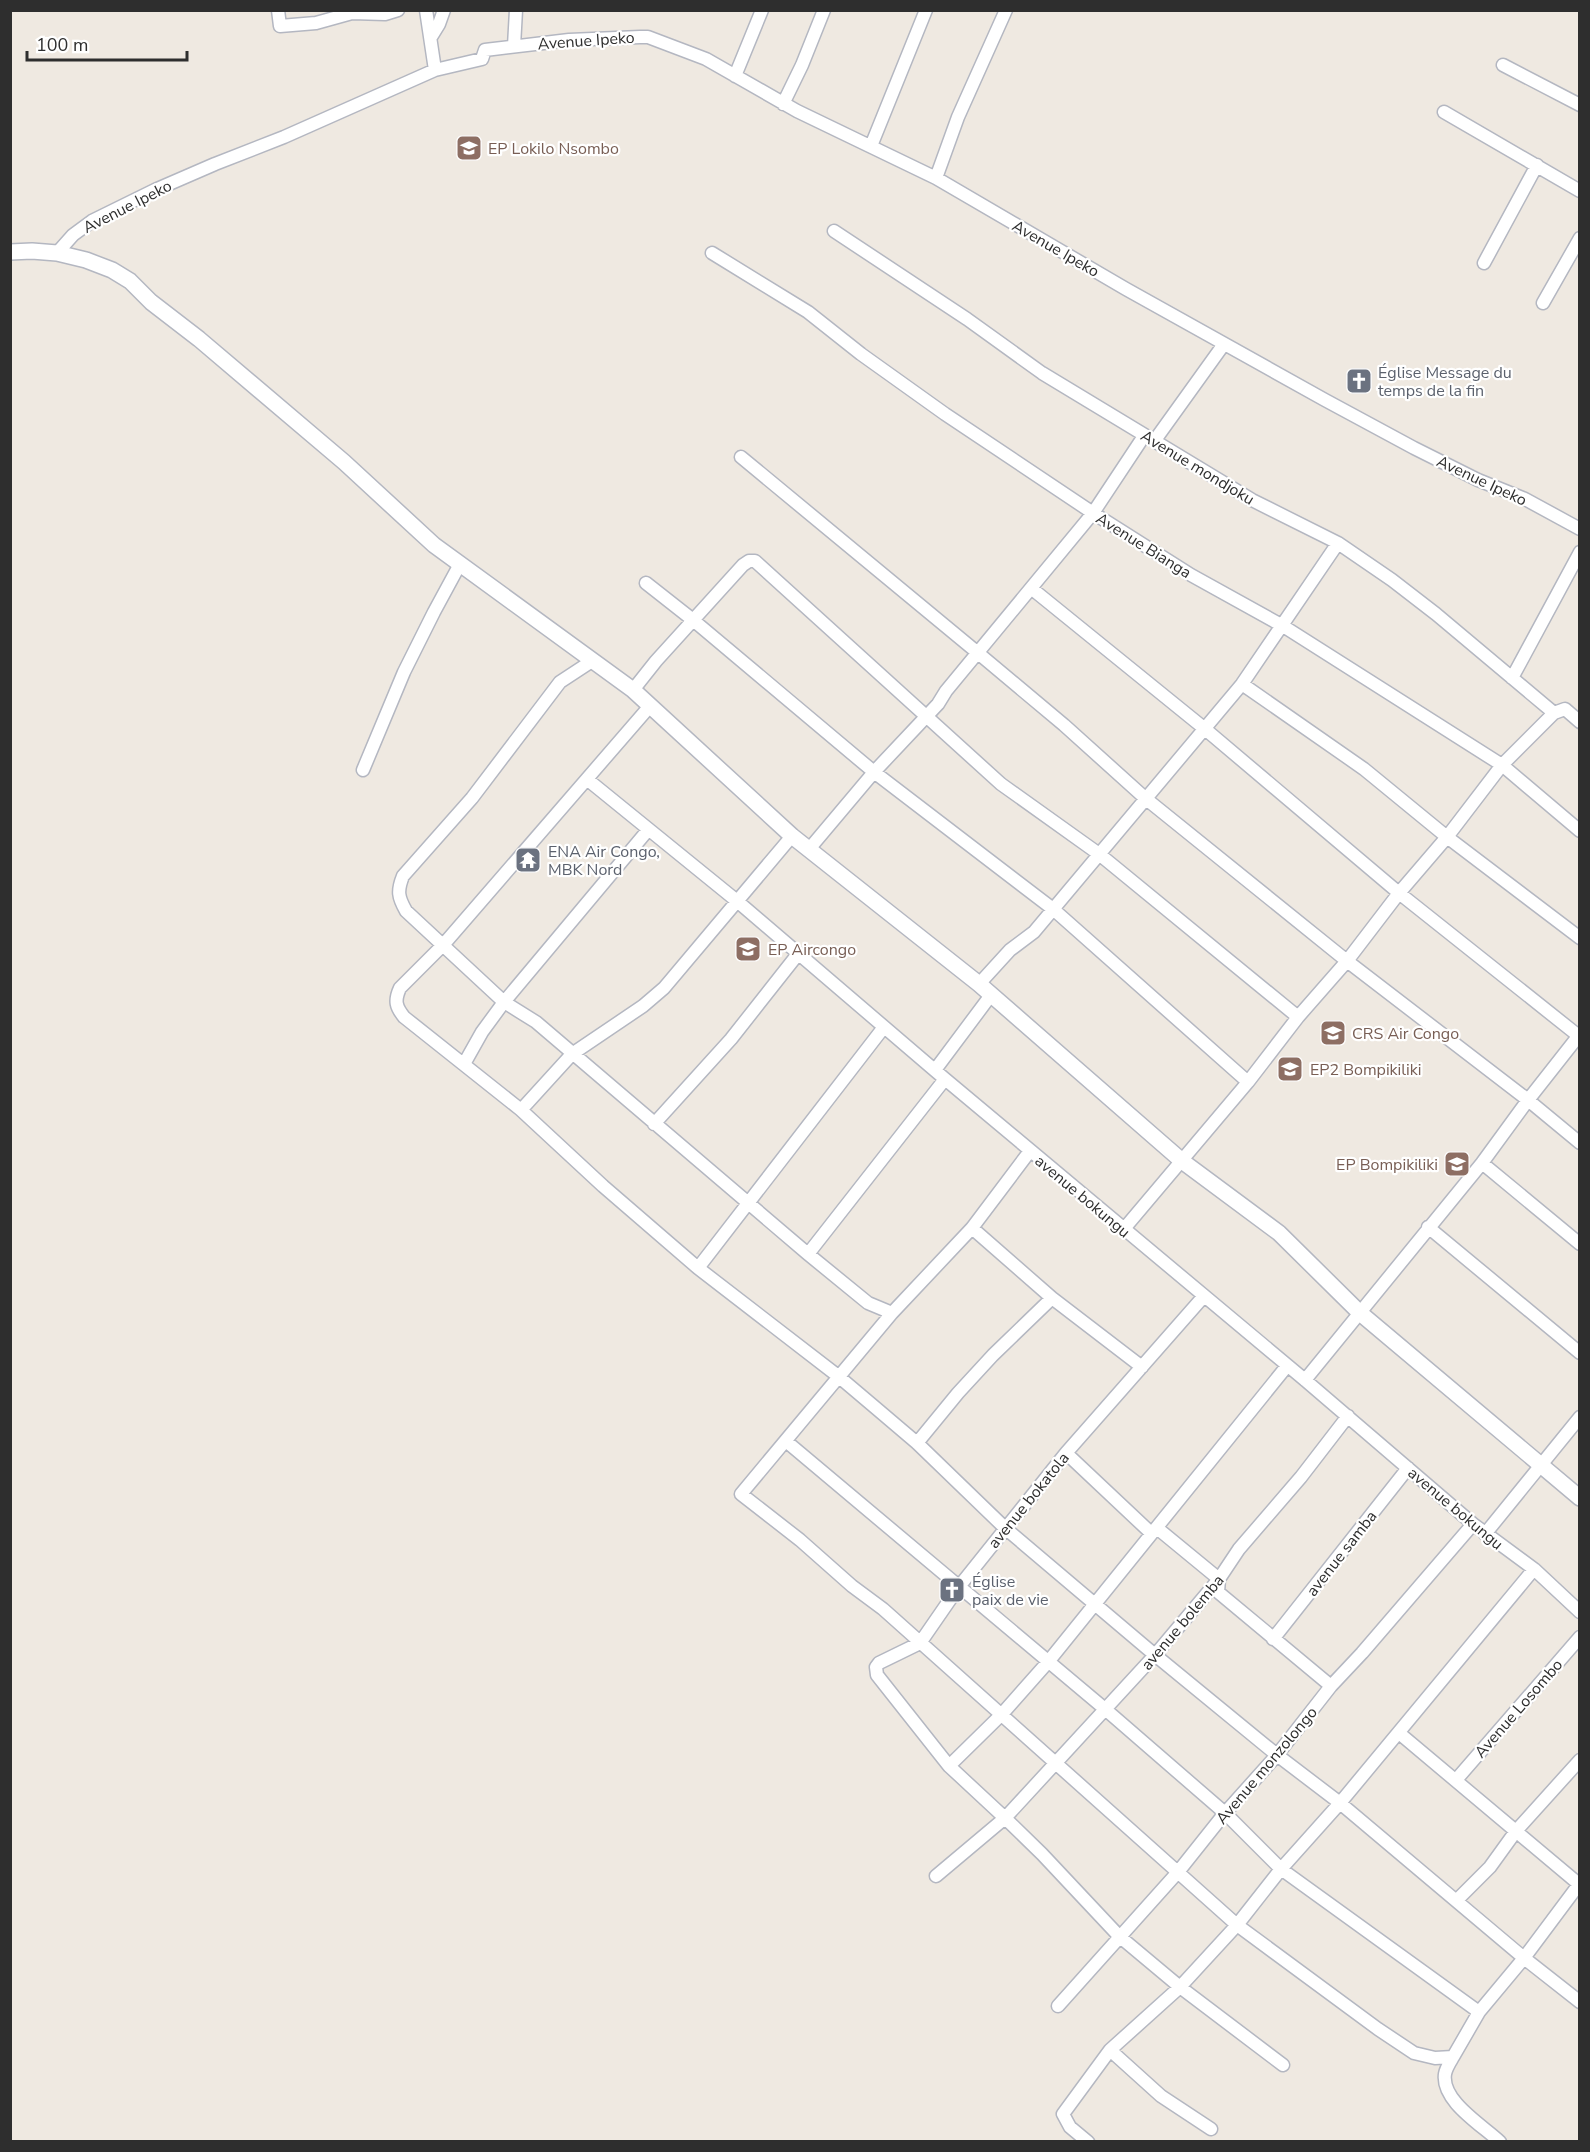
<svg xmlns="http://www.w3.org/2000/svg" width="1590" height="2152" font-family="'Nunito Sans',sans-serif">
  <rect width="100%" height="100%" fill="#efe9e1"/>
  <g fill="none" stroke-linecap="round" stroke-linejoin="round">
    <g stroke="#b4b7c1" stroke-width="15">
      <path id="minor" d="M278,10L280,26L316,23L352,13L385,14L398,10
        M426,10L435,70
        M431,37L439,24L444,10
        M514,46L516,10
        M1503,65L1580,105
        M735,76L762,10
        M783,104L802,65L824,10
        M1444,112L1580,191
        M871,146L926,10
        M936,178L958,117L1006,10
        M834,231L967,319L1042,373L1252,500L1338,543L1392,580L1436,614L1554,713
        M57,253L73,235L92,221L155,190L215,164L284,137L435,70L482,59L485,50L569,40L640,37H648L706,59L797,111L936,178L1126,289L1325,400L1414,448L1478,480L1525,499L1580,529
        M712,253L808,312L861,354L945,414L1093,513L1191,575L1283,626L1502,765L1580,831
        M1484,263L1537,165
        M1543,303L1580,238
        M1155,440L1224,344
        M741,457L978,653L1064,725L1145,798L1347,961L1528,1100L1580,1143
        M646,583L693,620L874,772L1053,909L1248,1082
        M1031,588L1205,729L1399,893L1580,1037
        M592,661L560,682L472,798L403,876C397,891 398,897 406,911L504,1002L536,1022L808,1254L868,1303L892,1313
        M1512,678L1580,552
        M1242,684L1364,769L1447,837L1580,938
        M633,690L656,661L743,565L749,561H755L1001,784L1099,854L1298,1017
        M650,706L444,944L400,988C394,1001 396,1007 404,1017L521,1110L603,1186L698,1268L838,1376L877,1409L917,1443L1005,1528L1155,1655L1277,1755L1340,1803L1524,1958L1580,2002
        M363,770L404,672L434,612L460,564
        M588,780L737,901L945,1079L1305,1380L1473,1524L1534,1569L1580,1612
        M810,848L874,772L938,704L946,691L1093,513L1144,436
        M979,984L1010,950L1034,932L1242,684L1338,543
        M464,1064L482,1032L504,1002L648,830
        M935,1070L991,995
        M521,1110L572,1054L643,1006L664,988L792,836
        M654,1124L731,1039L798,954
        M1030,1151L972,1228L892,1313L741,1494L800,1540L852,1586L883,1609L1237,1925L1378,2029L1414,2053L1435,2058L1453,2057L1479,2012L1524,1958L1580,1883
        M1482,1163L1580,1244
        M1428,1227L1580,1353
        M972,1228L1052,1298L1142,1367
        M1123,1230L1248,1082L1298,1017L1347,961L1399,893L1447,837L1502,765L1554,713L1565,709L1580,722
        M808,1254L945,1079
        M698,1268L884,1027
        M1305,1380L1482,1163L1528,1100L1580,1034
        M787,1442L1105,1709L1225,1813L1281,1869L1479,2012
        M917,1443L958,1393L993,1355L1052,1298
        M1066,1453L1151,1533
        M1157,1528L1219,1579L1218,1592L1331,1686
        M1485,1534L1580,1417
        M1273,1639L1408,1468
        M1399,1733L1580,1885
        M949,1766L1002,1714L1048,1662L1287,1366
        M1456,1780L1580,1637
        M936,1876L1005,1818L949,1766L877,1675L876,1667L879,1663L920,1643L958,1588L1066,1453L1204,1296
        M1457,1900L1490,1867L1516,1831L1580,1760
        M1058,2006L1178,1872L1225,1813L1277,1755L1331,1686L1362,1653L1473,1524
        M1110,2050L1180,1987L1237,1925L1281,1869L1340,1803L1534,1569
        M1453,2057C1450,2062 1446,2068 1445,2074C1441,2101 1482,2125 1500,2142
        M1283,2065L1180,1987L1119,1936L1042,1854L1005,1818L1155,1655L1219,1579L1239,1549L1301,1477L1348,1416
        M1088,2142L1070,2127L1063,2114L1110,2050L1161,2096L1211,2129"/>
    </g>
    <g stroke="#b4b7c1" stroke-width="18">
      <path id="tertiary" d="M10,252L32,251L57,253L86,260L112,270L130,281L151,302L199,339L344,462L434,545L633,690L792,836L979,984L1182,1161L1279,1233L1360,1313L1580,1498"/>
    </g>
    <use href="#minor" stroke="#fff" stroke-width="12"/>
    <use href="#tertiary" stroke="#fff" stroke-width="15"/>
  </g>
  <defs>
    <g id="school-square" transform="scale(1.35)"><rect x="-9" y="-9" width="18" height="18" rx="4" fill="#8d6e63" stroke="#fff"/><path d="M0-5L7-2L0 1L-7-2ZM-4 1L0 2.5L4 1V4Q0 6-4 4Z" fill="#fff"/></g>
    <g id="church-square" transform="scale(1.35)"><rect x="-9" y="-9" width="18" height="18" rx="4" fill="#6b7280" stroke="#fff"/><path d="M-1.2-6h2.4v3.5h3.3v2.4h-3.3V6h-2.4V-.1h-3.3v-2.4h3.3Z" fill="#fff"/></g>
    <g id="temple-square" transform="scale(1.35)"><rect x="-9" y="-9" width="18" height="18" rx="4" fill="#6b7280" stroke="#fff"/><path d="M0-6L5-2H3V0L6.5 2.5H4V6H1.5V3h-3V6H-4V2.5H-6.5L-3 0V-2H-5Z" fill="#fff"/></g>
  </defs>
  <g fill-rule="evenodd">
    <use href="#school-square" x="469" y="148"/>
    <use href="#church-square" x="1359" y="381"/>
    <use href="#temple-square" x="528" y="860"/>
    <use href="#school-square" x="748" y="949"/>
    <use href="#school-square" x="1333" y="1033"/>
    <use href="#school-square" x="1290" y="1069"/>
    <use href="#school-square" x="1457" y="1164"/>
    <use href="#church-square" x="952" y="1590"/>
  </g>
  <g text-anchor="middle" stroke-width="4.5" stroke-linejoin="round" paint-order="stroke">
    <g font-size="16" fill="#2e2e2e" stroke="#fff">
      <text transform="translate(586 40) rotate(-4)" y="6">Avenue Ipeko</text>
      <text transform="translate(127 206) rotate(-27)" y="6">Avenue Ipeko</text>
      <text transform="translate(1056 248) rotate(30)" y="6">Avenue Ipeko</text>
      <text transform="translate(1198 467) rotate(31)" y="6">Avenue mondjoku</text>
      <text transform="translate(1482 480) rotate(25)" y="6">Avenue Ipeko</text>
      <text transform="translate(1144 545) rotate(32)" y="6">Avenue Bianga</text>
      <text transform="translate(1083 1196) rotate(40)" y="6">avenue bokungu</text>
      <text transform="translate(1028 1500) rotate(-51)" y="6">avenue bokatola</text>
      <text transform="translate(1456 1508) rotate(40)" y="6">avenue bokungu</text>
      <text transform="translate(1341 1553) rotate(-52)" y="6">avenue samba</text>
      <text transform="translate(1182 1622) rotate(-50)" y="6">avenue bolemba</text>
      <text transform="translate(1518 1708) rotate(-49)" y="6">Avenue Losombo</text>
      <text transform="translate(1266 1765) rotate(-50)" y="6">Avenue monzolongo</text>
    </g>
    <g font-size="16" fill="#785e54" stroke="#fff" text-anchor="start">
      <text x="488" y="154">EP Lokilo Nsombo</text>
      <text x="768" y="955">EP Aircongo</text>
      <text x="1352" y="1039">CRS Air Congo</text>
      <text x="1310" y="1075">EP2 Bompikiliki</text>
      <text x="1438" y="1170" text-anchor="end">EP Bompikiliki</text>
    </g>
    <g font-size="16" fill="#5b616d" stroke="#fff" text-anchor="start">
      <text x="1378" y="378">Église Message du<tspan x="1378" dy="18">temps de la fin</tspan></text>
      <text x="548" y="857">ENA Air Congo,<tspan x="548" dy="18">MBK Nord</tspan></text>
      <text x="972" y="1587">Église<tspan x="972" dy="18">paix de vie</tspan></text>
    </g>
  </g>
  <rect width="1590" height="2152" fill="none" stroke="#2e2e2e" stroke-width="24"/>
  <path d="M27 51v9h160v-9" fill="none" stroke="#2e2e2e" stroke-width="3"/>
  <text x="36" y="51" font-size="18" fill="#2e2e2e" stroke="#ffffff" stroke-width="4.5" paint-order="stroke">100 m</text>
</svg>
